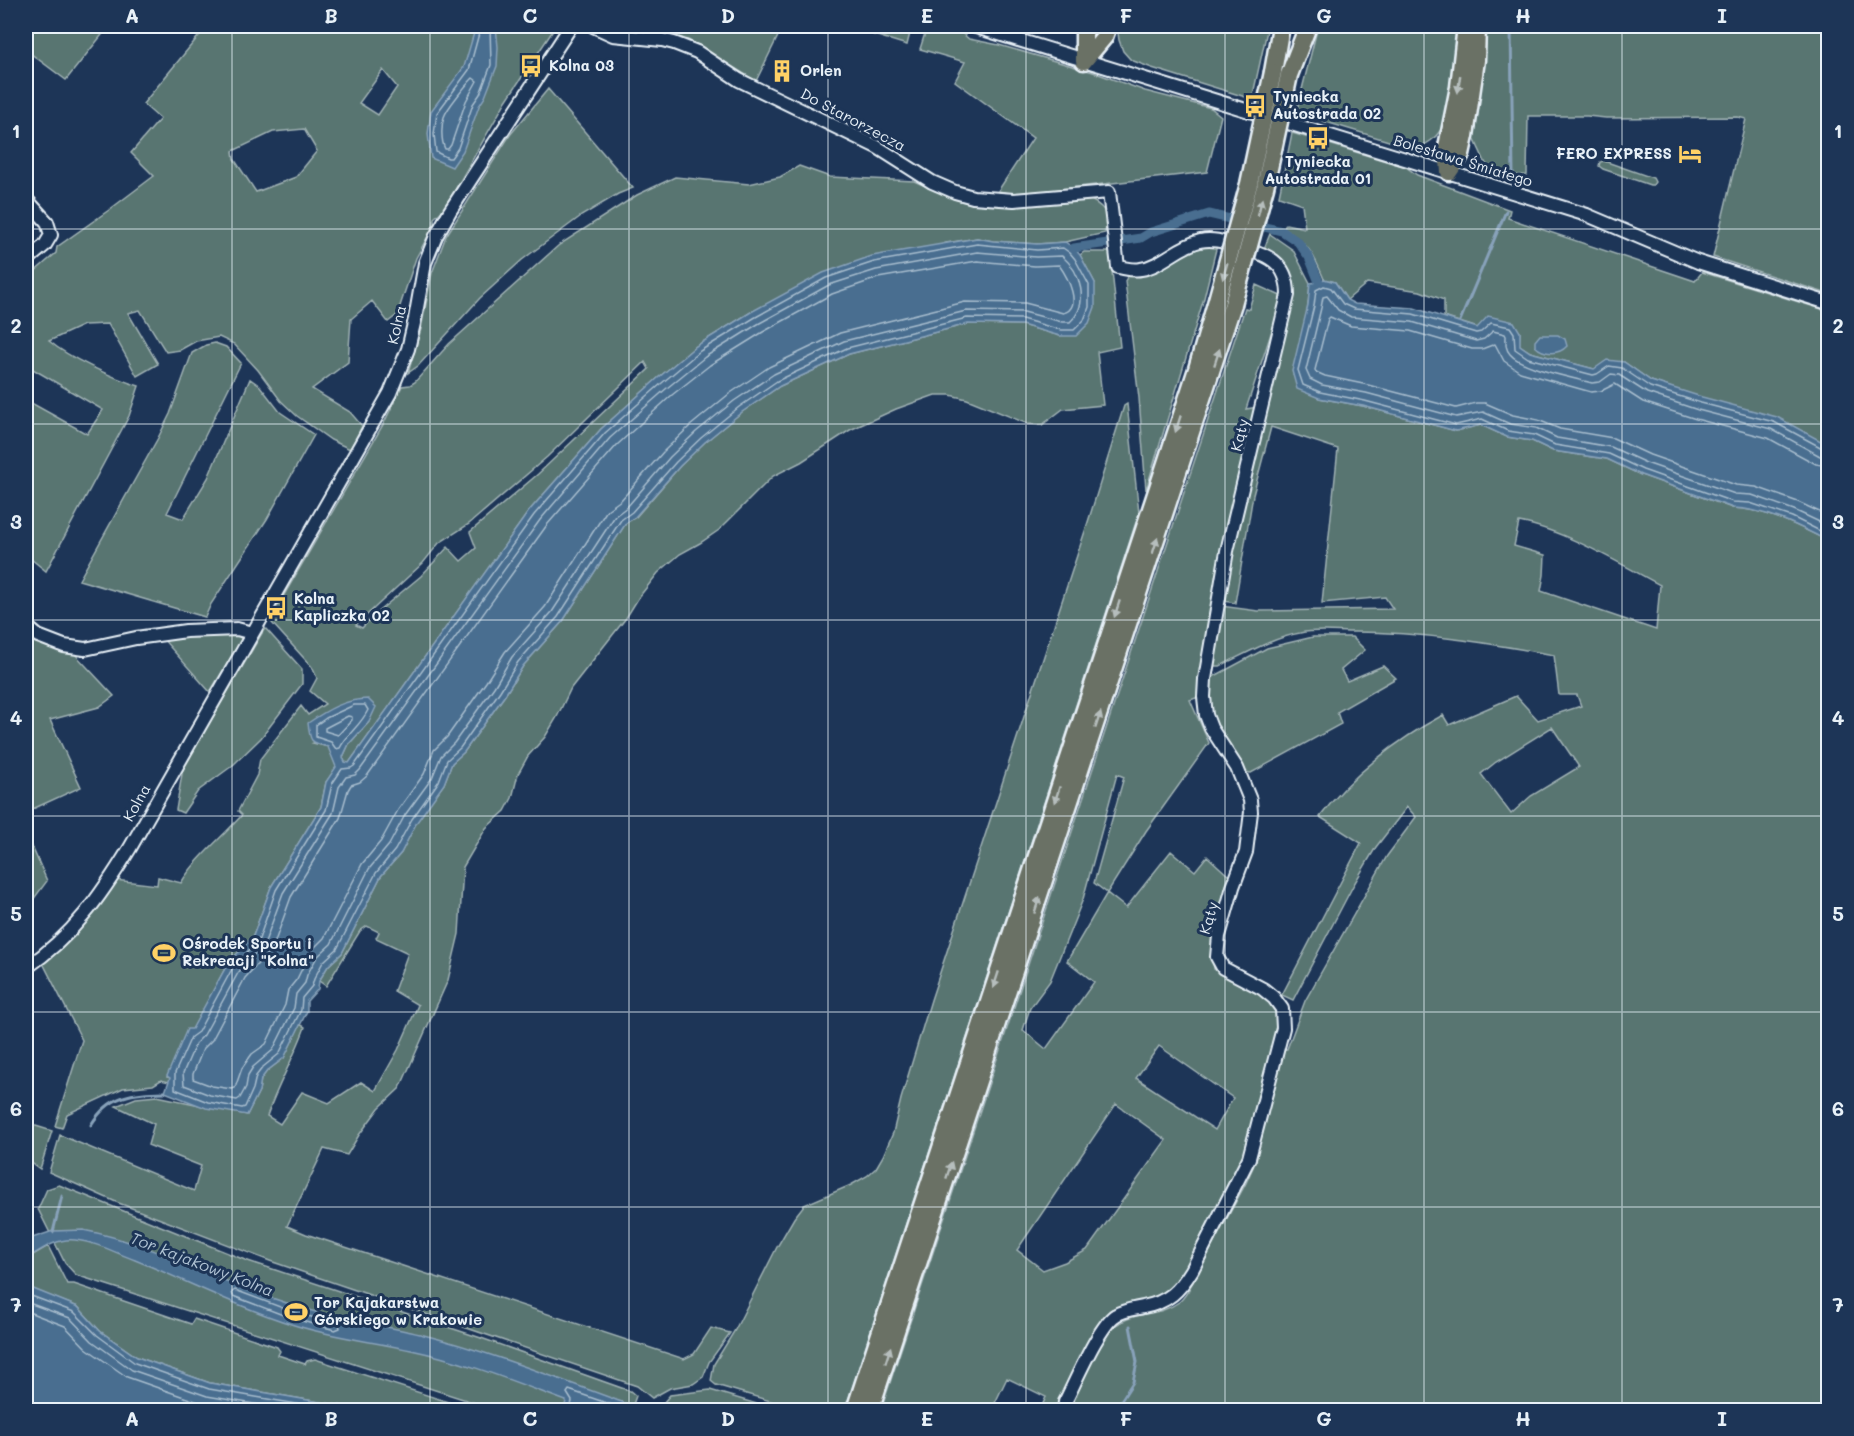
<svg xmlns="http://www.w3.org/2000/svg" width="1854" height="1436" font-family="Mali,sans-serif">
  <rect width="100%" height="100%" fill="#1d3557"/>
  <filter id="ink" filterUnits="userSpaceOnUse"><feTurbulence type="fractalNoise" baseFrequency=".0167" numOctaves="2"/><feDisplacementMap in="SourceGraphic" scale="12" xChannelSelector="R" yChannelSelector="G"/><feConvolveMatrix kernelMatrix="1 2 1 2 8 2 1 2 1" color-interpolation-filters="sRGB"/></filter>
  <g filter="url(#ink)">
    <path fill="#587471" stroke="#a0b2b4" stroke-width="1.5" fill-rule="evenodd" d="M26,26H109L66,80L26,50L31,43L26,38Z
      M207,26H556L506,101L444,209L434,218V225L416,258L397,315L388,322L372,301L351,319L348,362L312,389L350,412L362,426L350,449L331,440L297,416L281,401L258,370L234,344L219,337L196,341L180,350L166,352L140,310L128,313L158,364L137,376L108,324L84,325L49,341C69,358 113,378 139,386L129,416L46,571L26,555V400L87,434L103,410L26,365V279L56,253L57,247L109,210L154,176L131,153L160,119L143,104ZM383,70L397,87L378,115L359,103ZM304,129L317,151L296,177L256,192L234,159L233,151L273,132Z
      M611,26H783L756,81L688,40L661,32Z
      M845,26H908L910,33L907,45Z
      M935,26L958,30L969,39L999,45L1093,72L1145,91L1211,108L1221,116L1207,172L1017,194L998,191L1033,138L955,81L965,62L920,49L926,30Z
      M1117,26H1268L1252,99L1152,68L1131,60L1123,51L1119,40Z
      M1318,26H1458L1446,127L1442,128C1435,139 1428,144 1415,149L1296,113Z
      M1483,26H1828V294L1713,257L1746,119L1738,117L1606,118L1587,116H1528L1527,175L1504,176L1486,164L1473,136Z
      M548,89L633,188L618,194L581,216L522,260L480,298L418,366L408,373L421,329L432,273L446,236L510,135Z
      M1292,133L1406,167L1417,175L1510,210L1508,218L1695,281L1702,272L1828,311V445L1802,432L1651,381L1624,362L1594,369L1530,352L1519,345L1520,332L1478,328L1444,317V300L1420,291L1367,283L1347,300L1335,282L1324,279C1313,252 1308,244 1284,228L1286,224L1305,228L1302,204L1279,196Z
      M1604,161L1653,178L1655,182L1653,185H1650L1603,169L1599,166L1600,162Z
      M799,166L830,177L914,181L958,200L983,203L1085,197C1104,206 1109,211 1105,233L1065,242L1037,244L993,241L977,238L946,243L751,312L696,346L658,378L601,429L529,511L349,763H345L343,757L349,744L369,722L313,743L329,747L337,767L326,782L321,807L271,887L253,936L227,965L167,1077L171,1078L169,1082L161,1080L153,1085L123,1088L67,1114L62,1128L55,1126L82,1040L42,961L115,880L157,885L158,877L181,883C196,858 223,837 242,815L238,811L257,775L260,759L301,706L308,715L325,704L310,691L317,678L312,667L272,623L273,614L384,423L402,386L410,385L415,382L449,344L559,245L637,195L675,177L749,184L780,177ZM645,362L649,369L538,474L470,532L476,548L461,561L448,547L421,576L374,615L362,628L356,625L423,563L439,543L469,524L547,457Z
      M1270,234L1293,250L1310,283L1308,305L1319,398L1363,406L1456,431L1481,425L1507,437L1532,441L1553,451L1607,459L1641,475L1732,508C1766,509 1799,526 1828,541V1410H1068L1070,1402L1106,1334C1130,1308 1156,1319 1179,1302C1183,1299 1186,1294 1188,1291L1246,1183L1257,1158V1143L1283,1049H1287L1305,1001L1387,856L1416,817L1407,807L1376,847L1354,884L1293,1000L1282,995L1361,843L1320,817C1351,775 1397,740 1443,715L1449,725L1516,696L1538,720L1581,706L1577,695H1559L1554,655C1488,643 1422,632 1355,632C1337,632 1318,629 1300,633C1272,638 1245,654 1220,666H1215L1212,661L1221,606L1258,611L1393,609L1385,597L1322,603L1338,449L1271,427L1253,495L1235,603L1223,601L1232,544L1265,415L1294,289C1290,264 1285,263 1264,249ZM1519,522C1564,530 1619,563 1660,585L1656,630L1541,591L1544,575L1545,555L1514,546ZM1552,727L1579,767L1531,796L1511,814L1481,774L1496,762Z
      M1217,245L1204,298L1146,490L1139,398L1125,281L1129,274L1173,259L1199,247Z
      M1084,252H1110L1120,347L1097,352L1103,405L1063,409L1042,425L1028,424L967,399L950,395H935L896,409L850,430L801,462L773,476L719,530L700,543L680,554L658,573L639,597L626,618L571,688L557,717L545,737L528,756L518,774L512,798L505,811L486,828L463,867L459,934L448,980L400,1088L379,1108L359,1135L347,1155L324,1149L287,1226L306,1234L684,1359L694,1354L711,1328L730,1333L709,1362L703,1377L693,1384L670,1388L652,1398L637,1386L270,1261L116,1202L49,1172L60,1135L194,1191L201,1166L148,1145L154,1124L116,1106L136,1098L157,1096L247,1115L259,1091L261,1079L267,1071L284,1058L300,1024L305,1027C294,1058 277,1086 267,1116L280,1124L302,1092L329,1103L361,1082L375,1091L398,1050L418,1005L394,991L408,953L376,938L379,932L367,926L360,931L326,986L319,981L328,966L342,953L381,876L401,853L417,821L444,784L452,763L464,752L505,695L523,666L563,621L626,523L636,517L680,466L705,442L742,412L780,386L849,354L968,324L1022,325L1060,336L1095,283L1080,255Z
      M1256,285L1283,297L1246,409L1258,407L1212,600L1199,697L1190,700L1209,743L1146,831L1107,893L1126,908L1171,851L1195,871L1207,856L1231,878L1211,949L1214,969C1231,978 1270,992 1278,1011C1280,1016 1278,1025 1279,1030L1246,1153L1182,1280L1160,1300L1115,1308L1100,1325L1060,1410H1040L1046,1397L1007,1378L994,1405L1006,1410H881L1245,308L1249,309ZM1117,774L1124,777L1094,883L1107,893L1067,961L1094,982L1046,1049L1023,1030L1030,1008L1050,981L1083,899ZM1159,1046L1233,1098L1215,1130L1136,1078ZM1116,1104L1166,1140L1087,1250L1065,1262L1043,1270L1017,1250Z
      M215,343L226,347L241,363L167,513L183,519L208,478L250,379L260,386L280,412L314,435L267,519L211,604L205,617L79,580L158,438L170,414L192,353L206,345Z
      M1127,404L1139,513L845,1410H801L716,1385L711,1381L714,1364L735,1330L777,1247L794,1218L804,1205L851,1185L867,1176L876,1168L883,1156L893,1133L901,1099L931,1000L1088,522L1124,406Z
      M265,628L302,669V684L261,738L232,766L198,791L183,813L176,810L183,768Z
      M26,631L73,652L114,696L99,707L50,720L81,787L26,812Z
      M226,634L240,635L241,641L210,692L162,638Z
      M1313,637H1352L1365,650L1341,670L1347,681L1383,666L1396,678L1337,712L1341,724L1251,773L1244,772L1210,718L1208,699L1211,678L1267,648Z
      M26,833L47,881L27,908L26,905Z
      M26,1123L52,1131L40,1169L26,1159Z
      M59,1185L245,1260L481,1338L630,1391L636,1396L631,1410H531L488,1407L76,1275L65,1263L38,1209L47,1189Z
      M48,1246L67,1284H74L191,1324L194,1319L277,1347L280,1351L278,1355L305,1364L307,1361L315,1359L467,1408L468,1410H366L210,1383L137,1357L100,1331L78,1307L27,1288L26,1259Z
      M710,1390L777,1410H671L665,1407L664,1402L670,1395Z"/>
    <path fill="#486e90" stroke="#88a2ba" stroke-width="1.5" d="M476,26H496L498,47L497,66L485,97L479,106L463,151L452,167L431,158L428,134L431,111L464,67Z
      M977,238L993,241L1037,244L1065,242L1074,248L1080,255L1095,283V307L1089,323L1076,336H1060L1022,325L968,324L849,354L780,386L742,412L705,442L680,466L635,517L626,523L563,621L523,666L505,695L464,752L452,763L444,784L417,822L401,853L381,876L342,953L328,966L319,981L318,989L307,1001V1011L284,1058L267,1071L261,1079L259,1091L247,1115L206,1108L165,1092L170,1078L167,1076L187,1029H192L227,965L253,936L271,887L321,807L326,782L336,767L328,747C310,742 310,742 308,723C327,710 345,699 368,699L376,707L369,722L349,744L343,757L345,762L349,763L529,511L601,429L658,378L696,346L751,312L823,273L872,256Z
      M1324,279L1335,282L1347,300L1355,304L1414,308L1477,328L1488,316L1514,322L1520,332V345L1530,352L1594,369L1607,360L1624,362L1651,381L1702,397L1777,417L1828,445V541C1799,526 1766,509 1733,508L1641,475L1607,459L1553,451L1532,441L1507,437L1481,425L1456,431L1363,406L1319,398L1297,389L1292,371L1308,305L1310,283L1319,282Z
      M1540,335H1558L1565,339L1567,346C1559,355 1544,355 1535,346V341Z
      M83,1230C131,1239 174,1259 219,1278C244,1288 270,1298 296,1306C336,1320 379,1324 420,1334C491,1352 561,1380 630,1405L629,1410H564L566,1401C515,1382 464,1361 411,1350C371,1341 330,1337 291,1324C237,1307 187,1281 135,1260C116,1253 96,1242 75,1240C56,1238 41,1250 26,1259V1240L53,1231Z
      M26,1286L78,1307L100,1331L137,1357L210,1383L366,1410H26Z"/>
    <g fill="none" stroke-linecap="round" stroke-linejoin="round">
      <path stroke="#a8bdce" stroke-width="1.5" d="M481,26L469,70L437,113L434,134L436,152L448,158H451L458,148L473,104L480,94L491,65L490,26
        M473,78L477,81L466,101L451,145L448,149H445C441,141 441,126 444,117C447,108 466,85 473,78Z
        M977,244L1037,250L1063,248L1070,253L1075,259L1089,285V307L1084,320L1074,330H1061L1022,319L967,318L847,348L777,381L739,407L701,438L676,462L632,512L621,520L558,617L518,662L500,691L460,748L447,760L439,781L412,819L395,850L376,873L337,949L323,962L314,979L312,986L302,998L301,1010L279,1054L263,1067L256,1076L253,1089L245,1107L242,1108L208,1102L175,1089V1073L191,1037L198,1032L232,969L259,939L276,890L326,810L332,784L342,769L351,768L354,766L534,515L605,433L662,383L700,351L754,318L826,278L874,262Z
        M977,252L1036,257L1062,256C1081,272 1090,304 1070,322H1062L1024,312L966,311L844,341L774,374L734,401L696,432L670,457L627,507L615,516L552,612L512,657L494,687L454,743L441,756L432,778L405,815L389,845L369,869L331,944L317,957L307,975L305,983L296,994L294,1008L273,1050L253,1067L248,1075L246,1087L240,1098L237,1100L210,1095L184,1085L183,1073L196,1043L204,1035L238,973L265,942L283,893L333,813L339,787L346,777L355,775L360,770L540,520L610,438L667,388L705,357L758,324L829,285L876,270Z
        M977,261L1035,266L1059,265C1067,276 1084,308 1063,313L1025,303L965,302L840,333L769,367L729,394L690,426L664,451L621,500L607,510L545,607L505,652L486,682L447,737L434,750L424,774L398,810L381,841L362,864L324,938L310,952L297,979L288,990L285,1005L266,1044L252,1054L242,1068L235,1088L232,1089L212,1086L193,1079V1074L203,1049L212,1040L245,978L273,947L291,897L340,818L348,790L351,785L360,782L367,776L547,525L617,445L672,395L710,365L763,332L832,294L878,278Z
        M1828,450L1824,449L1774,422L1701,403L1650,387L1622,368L1609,366L1597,374L1593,375L1528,358L1515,349L1514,333L1510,327L1491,323L1481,332L1476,333L1413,314L1354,309L1343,304L1331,288L1324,286L1316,290L1314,306L1298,370L1303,385L1320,392L1365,401L1456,425L1482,419L1508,431L1534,435L1555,445L1609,454L1643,470L1733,502L1750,503L1792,517L1828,535
        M1828,457L1820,456L1771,429L1698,410L1647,393L1619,375L1611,374L1600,382L1592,383C1573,378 1521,368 1510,354C1505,349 1506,342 1506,336L1505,334L1493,331L1484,339L1476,341L1412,322L1351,317L1338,310L1327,296L1323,297L1321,308L1306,370L1310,379L1322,385L1366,393L1456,417L1483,412L1510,424L1536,428L1557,438L1611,447L1646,463L1735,494L1752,495L1794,510L1828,526
        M1828,466L1816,464L1768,438L1696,419L1643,402L1615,384L1601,391L1591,392L1520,372L1504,361L1495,344L1482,349H1472L1410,331L1351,326L1330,317L1328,319L1315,370L1316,372L1325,376L1368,385L1456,408L1476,403H1485L1513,415L1538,420L1560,429L1613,438L1650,455L1736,485L1756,487L1798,502L1828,516
        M354,705H365L368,710C361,725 347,734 340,748L336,749L331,742L316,737V725L326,718Z
        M348,716L352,717V720L338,735L325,731V728Z
        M235,1290L296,1313L339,1324L340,1328L335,1330L291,1318L233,1296L232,1292Z
        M26,1294L74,1312L97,1335L135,1363L209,1389L332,1410
        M26,1302L70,1318L92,1341L132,1370L207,1396L289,1410
        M26,1311L65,1326L86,1348L127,1377L204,1404L237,1410
        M570,1410L572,1401L567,1393L569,1390L621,1408L623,1410"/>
      <path stroke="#88a2ba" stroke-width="3" d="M1511,26L1513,176
        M1460,321L1506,211
        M91,1125C110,1094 132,1093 165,1092
        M53,1232L62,1196
        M1115,1410L1133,1382L1137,1362L1130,1326"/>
      <path stroke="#486e90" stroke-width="9" d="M1074,248L1141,238L1151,232L1209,214L1282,231L1298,242L1309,257L1319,282"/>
      <g stroke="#e8f1f8" stroke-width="16">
        <path id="minor" d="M593,26L613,35L662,40L674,43L697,52L739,80L877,147L932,182L955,192L973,197L1014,200L1109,192L1118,267C1125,268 1134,271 1141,269C1162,266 1178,246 1200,241C1213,238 1224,242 1237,246C1265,254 1288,260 1288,295L1227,551L1205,679L1204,697L1206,715L1211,728L1237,768L1250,800L1251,812L1246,852L1233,887L1219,936L1217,957L1223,968L1263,989L1274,998L1282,1009L1283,1028L1249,1158L1192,1270C1179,1291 1169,1302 1143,1307C1135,1309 1124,1310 1116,1315C1099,1325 1075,1383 1065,1402L1064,1410
          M973,26L1587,215L1698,262L1828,303
          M26,199L47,222L51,235L45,245L26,261
          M26,626L38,636L64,646L85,649L136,638L186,631L237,629L252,633
          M26,968C74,935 100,897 130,848L390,393L408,349L415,319L425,263L436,236L450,211L571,26"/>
      </g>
      <g stroke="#e8f1f8" stroke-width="21">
        <path id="highway" d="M1084,61L1104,37L1108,26
          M1084,61V33L1087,26
          M1273,72L1281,26
          M1289,75L1308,26
          M1449,172L1461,154L1465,136L1476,60L1477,26
          M1449,172L1447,147L1459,87L1465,35L1464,26
          M855,1410L1197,369L1217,300
          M870,1410L1233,304"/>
      </g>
      <use href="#minor" stroke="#1d3557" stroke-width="12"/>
      <use href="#highway" stroke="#6b7165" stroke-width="16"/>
      <g stroke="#e8f1f8" stroke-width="21" stroke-linecap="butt">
        <path id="highway-bridge" d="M1217,300L1249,184L1273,72
          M1233,304L1265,187L1289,75"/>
      </g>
      <use href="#highway-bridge" stroke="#6b7165" stroke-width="16"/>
    </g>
    <defs><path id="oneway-solid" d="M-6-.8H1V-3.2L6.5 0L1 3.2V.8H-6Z" transform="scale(1.5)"/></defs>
    <g fill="#b6bebd">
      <use href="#oneway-solid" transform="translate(1459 84) rotate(98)"/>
      <use href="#oneway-solid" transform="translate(1260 207) rotate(-76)"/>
      <use href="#oneway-solid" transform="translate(1225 271) rotate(106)"/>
      <use href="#oneway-solid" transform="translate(1217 357) rotate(-72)"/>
      <use href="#oneway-solid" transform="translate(1178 424) rotate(108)"/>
      <use href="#oneway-solid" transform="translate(1155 546) rotate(-72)"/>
      <use href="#oneway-solid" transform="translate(1117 609) rotate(108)"/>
      <use href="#oneway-solid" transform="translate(1098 720) rotate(-72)"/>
      <use href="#oneway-solid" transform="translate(1057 795) rotate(108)"/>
      <use href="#oneway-solid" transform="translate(1037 905) rotate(-72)"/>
      <use href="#oneway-solid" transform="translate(996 980) rotate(108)"/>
      <use href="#oneway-solid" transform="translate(949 1170) rotate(-72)"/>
      <use href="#oneway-solid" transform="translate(888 1355) rotate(-72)"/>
    </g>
  </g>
  <path fill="none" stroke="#e8f1f8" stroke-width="1.5" stroke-opacity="0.55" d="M232,26V1410M430,26V1410M629,26V1410M828,26V1410M1026,26V1410M1225,26V1410M1424,26V1410M1622,26V1410M26,229H1828M26,424H1828M26,620H1828M26,816H1828M26,1012H1828M26,1207H1828"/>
  <defs>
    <g id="bus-bare" transform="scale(1.8)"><path d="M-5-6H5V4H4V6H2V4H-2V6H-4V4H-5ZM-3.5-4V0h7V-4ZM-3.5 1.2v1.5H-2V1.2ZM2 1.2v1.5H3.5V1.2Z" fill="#ffd166" stroke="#1d3557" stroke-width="2.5" paint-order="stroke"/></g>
    <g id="building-bare" transform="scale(1.8)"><path d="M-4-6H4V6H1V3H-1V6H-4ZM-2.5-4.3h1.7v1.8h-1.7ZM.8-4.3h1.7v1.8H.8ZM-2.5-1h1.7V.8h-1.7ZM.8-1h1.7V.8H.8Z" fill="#ffd166" stroke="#1d3557" stroke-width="2.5" paint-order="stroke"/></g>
    <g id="hotel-bare" transform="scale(1.8)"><path d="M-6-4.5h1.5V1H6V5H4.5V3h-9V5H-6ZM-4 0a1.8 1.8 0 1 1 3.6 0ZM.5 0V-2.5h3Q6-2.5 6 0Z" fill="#ffd166" stroke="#1d3557" stroke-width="2.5" paint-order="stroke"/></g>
    <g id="stadium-bare" transform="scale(1.8)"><path d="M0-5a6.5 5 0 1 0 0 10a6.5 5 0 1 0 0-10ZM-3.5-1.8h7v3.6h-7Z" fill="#ffd166" stroke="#1d3557" stroke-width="2.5" paint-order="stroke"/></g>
  </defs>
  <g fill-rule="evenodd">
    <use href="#bus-bare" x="531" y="66"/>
    <use href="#building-bare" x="782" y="71"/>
    <use href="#bus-bare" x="1255" y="106"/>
    <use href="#bus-bare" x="1318" y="138"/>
    <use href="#hotel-bare" x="1690" y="154"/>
    <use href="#bus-bare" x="276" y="608"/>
    <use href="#stadium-bare" x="164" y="953"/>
    <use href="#stadium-bare" x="296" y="1312"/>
  </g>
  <g text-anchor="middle" stroke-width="6" stroke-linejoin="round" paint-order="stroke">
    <g font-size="15" font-weight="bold" fill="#e8f1f8" stroke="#1d3557" text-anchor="start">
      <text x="549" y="71">Kolna 03</text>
      <text x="800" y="76">Orlen</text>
      <text x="1273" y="102">Tyniecka<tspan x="1273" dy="17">Autostrada 02</tspan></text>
      <text x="1672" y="159" text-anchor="end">FERO EXPRESS</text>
      <text x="1318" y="167" text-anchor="middle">Tyniecka<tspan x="1318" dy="17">Autostrada 01</tspan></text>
      <text x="294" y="604">Kolna<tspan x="294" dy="17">Kapliczka 02</tspan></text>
      <text x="182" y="949">Ośrodek Sportu i<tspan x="182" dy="17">Rekreacji "Kolna"</tspan></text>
      <text x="314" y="1308">Tor Kajakarstwa<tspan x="314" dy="17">Górskiego w Krakowie</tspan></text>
    </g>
    <g font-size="15" fill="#e8f1f8" stroke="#1d3557">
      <text transform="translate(853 120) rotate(28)" y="5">Do Starorzecza</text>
      <text transform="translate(1463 161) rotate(17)" y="5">Bolesława Śmiałego</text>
      <text transform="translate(397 325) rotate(-77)" y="5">Kolna</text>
      <text transform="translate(1240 435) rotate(-76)" y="5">Kąty</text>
      <text transform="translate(137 803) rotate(-61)" y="5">Kolna</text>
      <text transform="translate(1209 918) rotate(-74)" y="5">Kąty</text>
    </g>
    <g font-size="16" font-style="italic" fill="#b0c3d4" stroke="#1d3557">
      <text transform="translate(202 1264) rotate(21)" y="6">Tor kajakowy Kolna</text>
    </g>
  </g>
  <rect width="1854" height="1436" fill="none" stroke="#1d3557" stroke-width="66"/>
  <rect x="33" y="33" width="1788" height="1370" fill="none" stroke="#e8f1f8" stroke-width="2"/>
  <g font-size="20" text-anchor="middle" font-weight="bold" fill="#e8f1f8">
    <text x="132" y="23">A</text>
    <text x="331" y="23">B</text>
    <text x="530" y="23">C</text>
    <text x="728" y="23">D</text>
    <text x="927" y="23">E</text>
    <text x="1126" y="23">F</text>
    <text x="1324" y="23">G</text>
    <text x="1523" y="23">H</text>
    <text x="1722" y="23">I</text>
    <text x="16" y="138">1</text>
    <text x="1838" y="138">1</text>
    <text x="16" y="333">2</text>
    <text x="1838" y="333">2</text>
    <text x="16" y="529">3</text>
    <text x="1838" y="529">3</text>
    <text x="16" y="725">4</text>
    <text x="1838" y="725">4</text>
    <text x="16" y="921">5</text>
    <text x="1838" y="921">5</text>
    <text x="16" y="1116">6</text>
    <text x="1838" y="1116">6</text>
    <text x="16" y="1312">7</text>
    <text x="1838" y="1312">7</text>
    <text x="132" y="1426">A</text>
    <text x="331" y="1426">B</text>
    <text x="530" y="1426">C</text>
    <text x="728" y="1426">D</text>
    <text x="927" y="1426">E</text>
    <text x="1126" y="1426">F</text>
    <text x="1324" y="1426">G</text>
    <text x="1523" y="1426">H</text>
    <text x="1722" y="1426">I</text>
  </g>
</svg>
